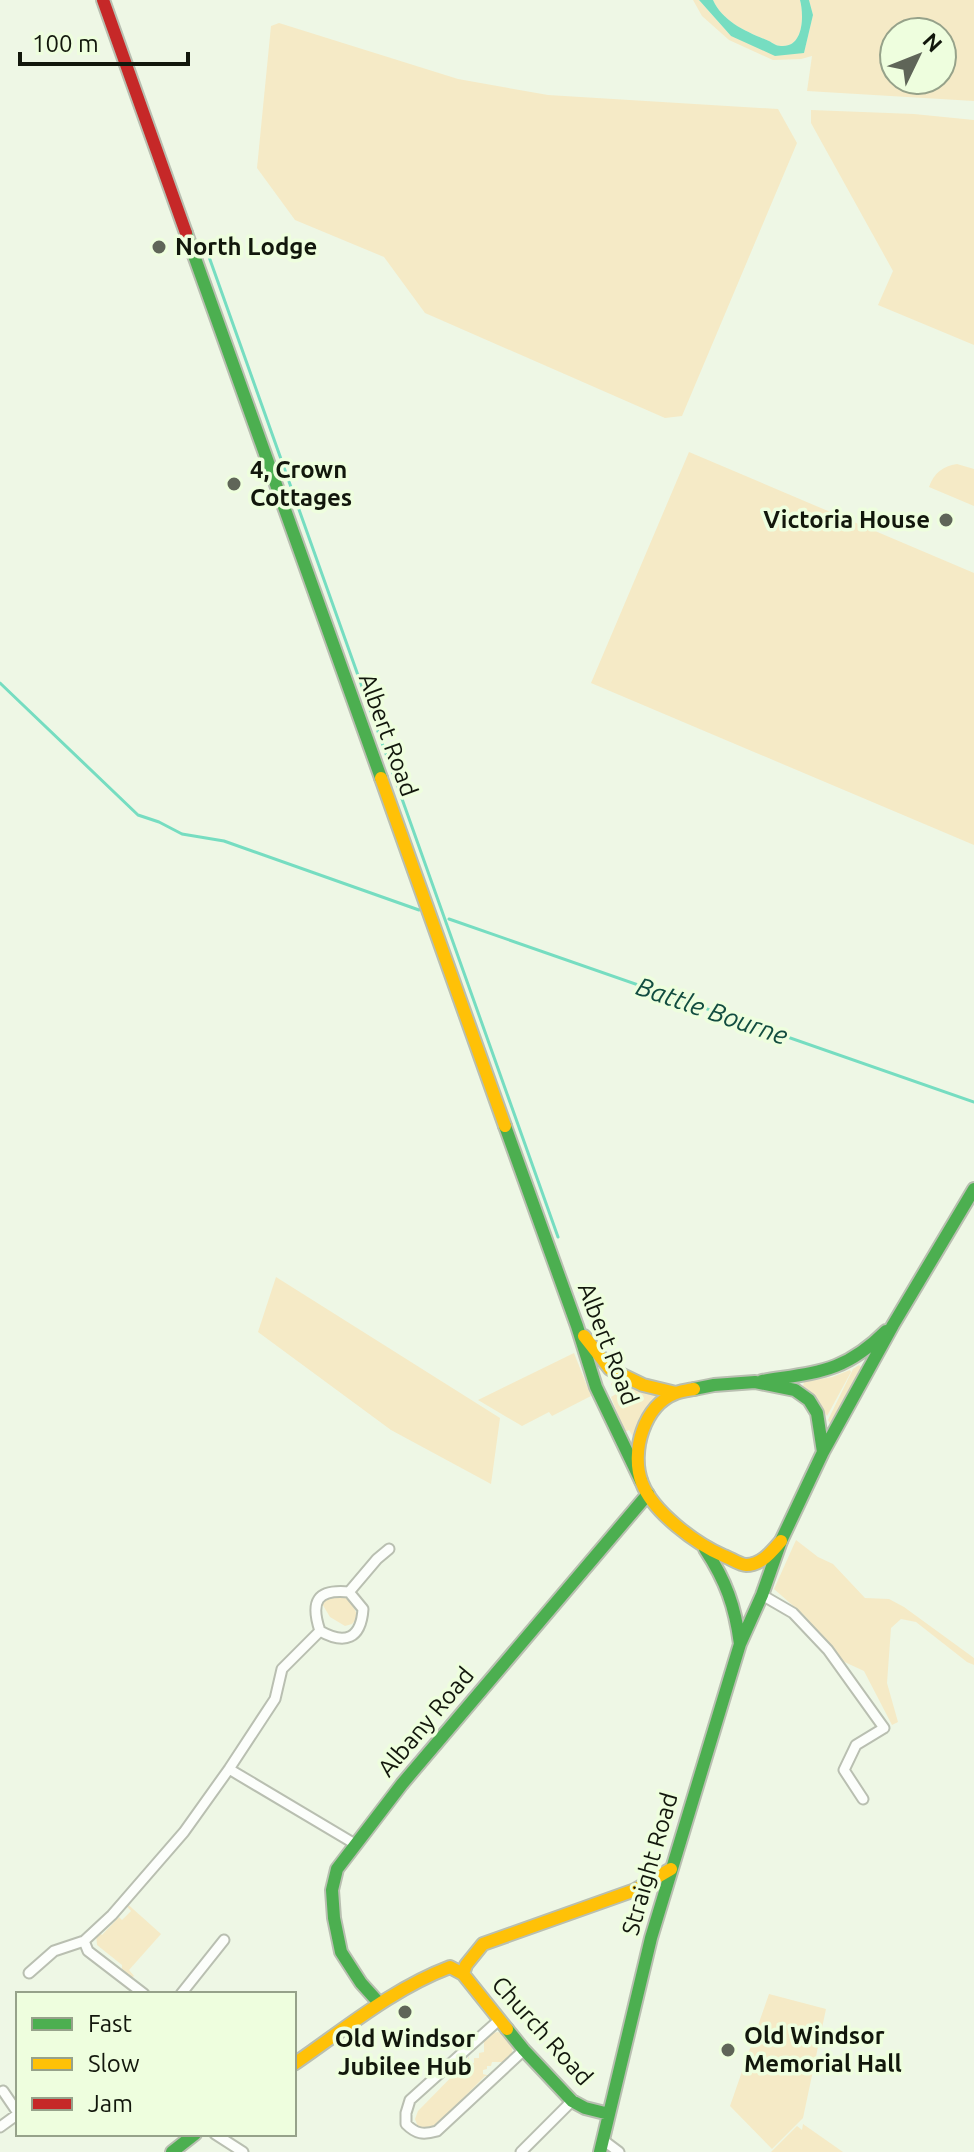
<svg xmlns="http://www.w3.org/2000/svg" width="974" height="2152" font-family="Ubuntu,sans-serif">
  <rect width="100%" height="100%" fill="#eef7e5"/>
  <path fill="#f5eac6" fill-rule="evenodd" d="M693,0H699L731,36L804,53L813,15L809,0H974V101L807,91L812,56L801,59L773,60L729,40L702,16ZM894,32H942V80H894Z
    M713,0H800C804,15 804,48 781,46C776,46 773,43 769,41C747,32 723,22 713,0Z
    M279,23L458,79L548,95L778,109L797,143L682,416L665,418L425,313L384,257L295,220L257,168L271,26Z
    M811,110L914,114L974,120V345L878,305L893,271L811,123Z
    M689,452L974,573V845L591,683Z
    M957,464L974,469V506L929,487C934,473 943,466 957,464Z
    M276,1277L500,1418L491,1484L391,1430L258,1332Z
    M574,1353L591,1396L552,1416L549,1412L522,1426L478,1400Z
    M859,1365L863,1369L831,1425L828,1420L853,1369Z
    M850,1370L851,1372L827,1416L811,1393L803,1386L804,1382L832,1377Z
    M616,1378L659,1394L635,1440L629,1430L625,1432L611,1397L616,1394L611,1384Z
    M796,1540L818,1557L833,1564L865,1598L889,1599L904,1607L974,1658V1665L967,1662L916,1622L901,1619L891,1628L887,1683L898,1722L892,1725L864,1671L838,1659L806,1617L774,1589Z
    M335,1591L351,1601L358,1617L352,1624L345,1626L330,1617L321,1602Z
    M123,1900L161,1934L129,1970L134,1976L131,1978L122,1969V1965L97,1945L96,1933L98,1931L102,1935L119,1917L122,1920L131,1911L122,1901Z
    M769,1994L826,2009L803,2118L772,2149L730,2106Z
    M498,2032L503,2034L513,2046L512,2053L504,2062H492L491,2066H487V2069L483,2070V2074L490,2076H485L435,2127L427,2130L418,2127L415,2119L418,2111L468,2060V2055L470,2063H474V2058H479V2053L484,2052V2041L493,2033Z
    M803,2124L843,2152H771L797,2126L802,2130Z"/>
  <path fill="#76ddc1" d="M699,0H713C723,22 747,32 769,41C773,43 776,46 781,46C804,48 804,15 800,0H809L813,15L804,53L775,56L731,36Z"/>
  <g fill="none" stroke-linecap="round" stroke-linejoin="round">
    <path stroke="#76ddc1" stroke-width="3" d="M208,254L558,1237
      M0,683L138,815L159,822L182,834L224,841L419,910
      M449,919L974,1102"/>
    <g stroke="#b9bfb1" stroke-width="13">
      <path id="street" d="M349,1592L377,1559L389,1549
        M762,1595L793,1613L828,1650L884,1728L856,1745L844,1770L863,1799
        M229,1769L355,1844
        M29,1973L54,1951L84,1941
        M144,1994L88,1951L84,1941L112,1915L184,1832L229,1769L275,1699L282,1669L320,1631C345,1645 361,1639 363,1609L349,1592C317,1589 310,1601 320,1631
        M181,1994L224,1940
        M499,2020L410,2100L406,2113V2124C416,2134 423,2135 437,2131L524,2050
        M3,2091L18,2113
        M0,2127L18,2114
        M215,2134L243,2152
        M603,2140L619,2152
        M521,2152L572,2101"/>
    </g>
    <g stroke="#b9bfb1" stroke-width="16">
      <path id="fast" d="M186,233L381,778
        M505,1126L577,1326L596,1387L641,1481
        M762,1381C817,1372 844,1373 886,1331
        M823,1452L893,1325L974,1189
        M705,1549C726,1581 735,1606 740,1644
        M379,2003L361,1983L341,1952L334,1918L332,1890L337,1869L402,1784L648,1494
        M507,2029L524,2050L572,2101L585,2108L609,2114
        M172,2152L195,2134
        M600,2152L651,1938L740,1644L762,1595L781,1541L823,1452L817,1413L809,1400L795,1390L755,1382L714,1385L694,1389"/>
    </g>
    <g stroke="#b9bfb1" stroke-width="16">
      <path id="slow" d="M381,778L505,1126
        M584,1336L610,1369L643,1385L676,1393
        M694,1389C689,1390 682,1391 676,1393C644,1405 630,1452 642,1483C653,1512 696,1544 724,1556C730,1558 740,1565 746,1565C762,1565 772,1551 781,1541
        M463,1974L466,1965L483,1944L635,1890L671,1869
        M294,2064C345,2029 392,1989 450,1967L463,1974L507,2029"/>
    </g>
    <g stroke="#b9bfb1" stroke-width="16">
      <path id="jam" d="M103,0L186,233"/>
    </g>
    <use href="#street" stroke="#fcfefb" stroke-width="9"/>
    <use href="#fast" stroke="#4caf50" stroke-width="12"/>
    <use href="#slow" stroke="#ffc107" stroke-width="12"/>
    <use href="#jam" stroke="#c62828" stroke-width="12"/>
  </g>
  <g fill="#5f6558" stroke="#eefede" stroke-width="3">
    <circle cx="159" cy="247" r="8"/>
    <circle cx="234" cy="484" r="8"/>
    <circle cx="946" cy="520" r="8"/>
    <circle cx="405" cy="2012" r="8"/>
    <circle cx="728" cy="2050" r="8"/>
  </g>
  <g text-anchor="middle" stroke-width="7" stroke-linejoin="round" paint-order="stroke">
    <g font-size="24" font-weight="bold" fill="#12170c" stroke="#eefede" text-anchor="start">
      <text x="175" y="255">North Lodge</text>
      <text x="250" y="478">4, Crown<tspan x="250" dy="28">Cottages</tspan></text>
      <text x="930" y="528" text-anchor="end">Victoria House</text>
      <text x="744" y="2044">Old Windsor<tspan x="744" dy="28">Memorial Hall</tspan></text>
      <text x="405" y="2047" text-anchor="middle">Old Windsor<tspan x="405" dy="28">Jubilee Hub</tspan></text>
    </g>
    <g font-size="24" fill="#12170c" stroke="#eefede">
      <text transform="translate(388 735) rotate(70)" y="8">Albert Road</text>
      <text transform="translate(608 1344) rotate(69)" y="8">Albert Road</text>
      <text transform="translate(426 1722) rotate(-50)" y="8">Albany Road</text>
      <text transform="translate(650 1864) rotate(-74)" y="8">Straight Road</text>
      <text transform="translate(542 2031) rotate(48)" y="8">Church Road</text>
    </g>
    <g font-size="26" font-style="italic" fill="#124d40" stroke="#eefede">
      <text transform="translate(712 1011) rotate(19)" y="9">Battle Bourne</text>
    </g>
  </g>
  <rect x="16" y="1992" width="280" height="144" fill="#eefede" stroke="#96a28a" stroke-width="2"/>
  <rect x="32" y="2018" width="40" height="12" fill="#4caf50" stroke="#96a28a" stroke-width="2"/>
  <text x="88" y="2032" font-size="24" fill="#12170c">Fast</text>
  <rect x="32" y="2058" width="40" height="12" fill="#ffc107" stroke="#96a28a" stroke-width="2"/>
  <text x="88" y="2072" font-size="24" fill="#12170c">Slow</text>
  <rect x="32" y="2098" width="40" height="12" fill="#c62828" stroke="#96a28a" stroke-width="2"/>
  <text x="88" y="2112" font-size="24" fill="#12170c">Jam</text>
  <g transform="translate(918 56) rotate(47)"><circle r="38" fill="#eefede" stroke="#96a28a" stroke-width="2"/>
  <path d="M0-6L14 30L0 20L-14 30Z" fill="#5f6558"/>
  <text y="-12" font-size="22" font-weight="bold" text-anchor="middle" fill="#12170c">N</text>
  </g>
  <path d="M20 52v12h168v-12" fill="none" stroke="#12170c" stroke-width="4"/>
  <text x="32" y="52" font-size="24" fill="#12170c" stroke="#eefede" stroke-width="6" paint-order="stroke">100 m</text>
</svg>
